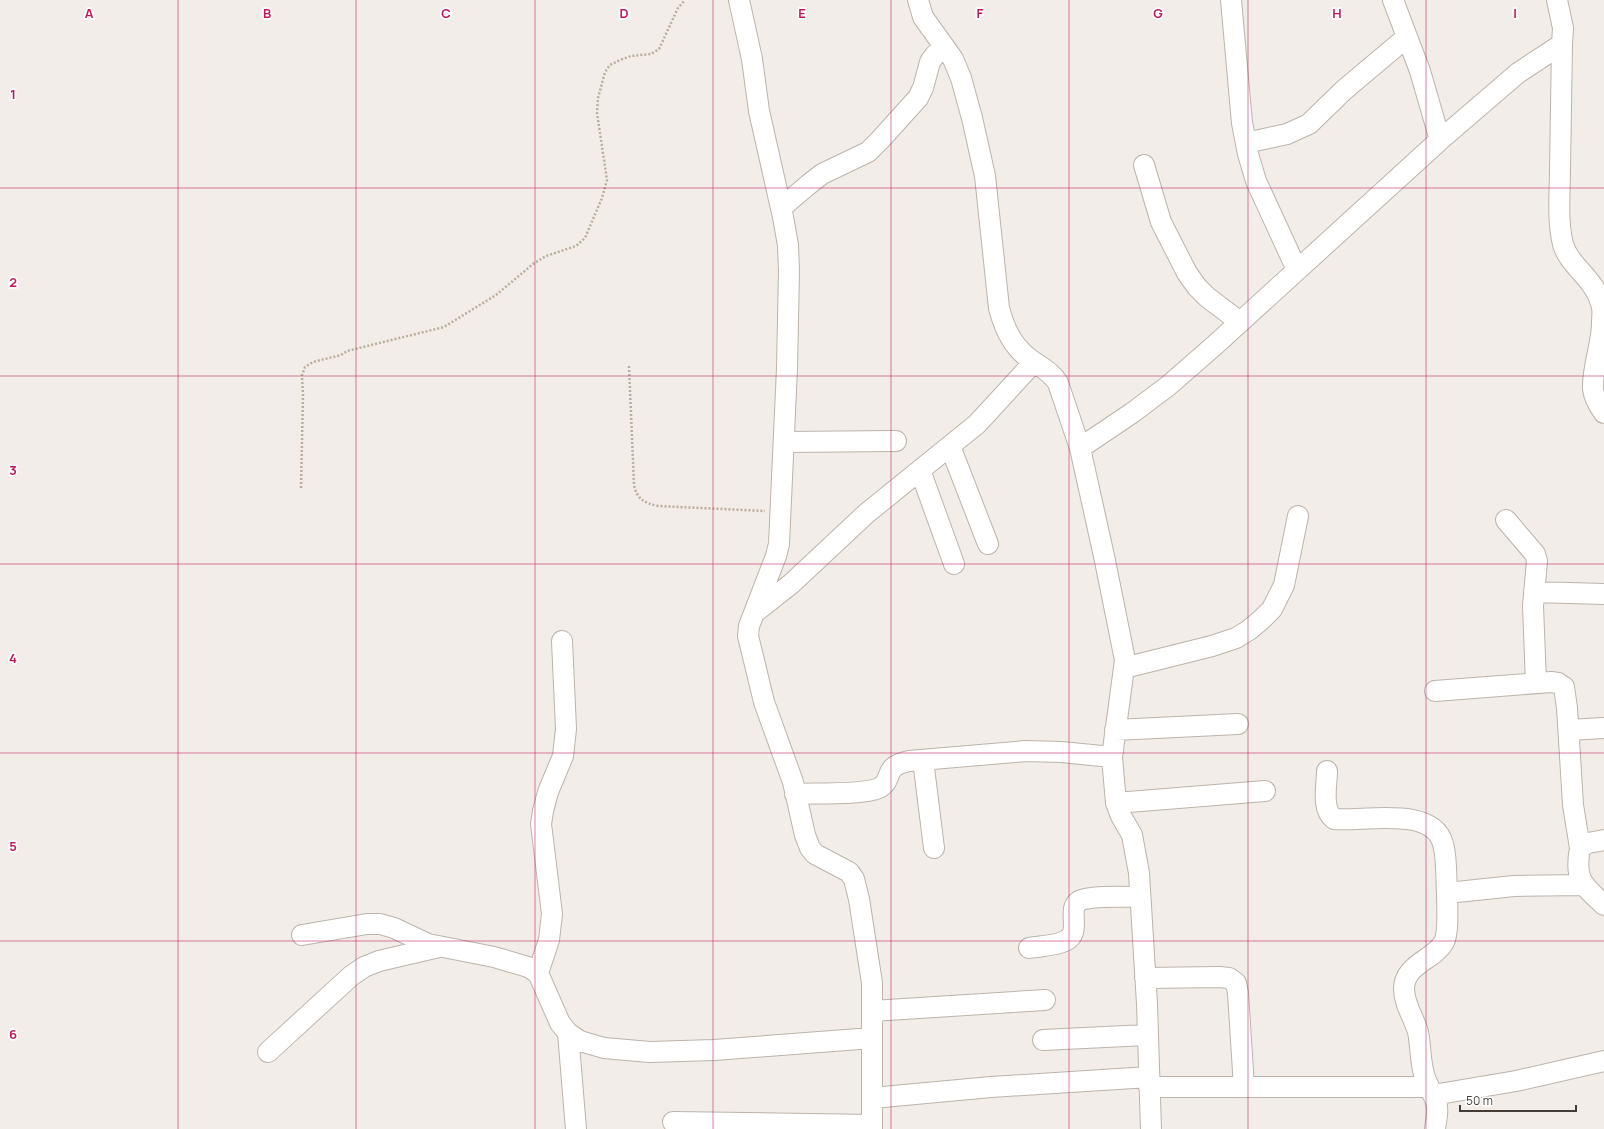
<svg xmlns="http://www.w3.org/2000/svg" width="1604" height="1129" font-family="Manrope,sans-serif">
  <rect width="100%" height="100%" fill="#f2ede8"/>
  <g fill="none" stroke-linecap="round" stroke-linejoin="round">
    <g stroke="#bcb4ab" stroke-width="22">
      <path id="minor" d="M739,0L752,59L759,111L783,217L788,245L789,271L787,368L779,544L776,556L749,626L748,636L764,702L793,782L805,835L810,848L815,854L849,872L854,879L859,899L872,983V1129
        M918,0L923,17L953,59L961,78L972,118L985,176L999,308C1005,331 1014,349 1034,362C1044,369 1052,373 1058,383L1080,448
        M1231,0L1242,123L1248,154L1256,181L1297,270
        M1393,0L1420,71L1440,140
        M1562,44C1561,86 1561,127 1560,168C1560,193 1557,220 1563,244C1569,267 1597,279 1602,308C1603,312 1602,318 1602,323C1602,344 1592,368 1593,389C1594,398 1599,406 1604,413
        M1246,143L1287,134L1309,124L1344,90L1407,37
        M1144,165L1161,222L1187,273L1197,287L1207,297L1240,322
        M781,208L808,185L822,174L868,152L880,140L918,98L923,88L930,62L935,55L944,46
        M784,442L896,441
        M950,446L988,544
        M920,470L954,564
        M1506,520L1535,554L1537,561L1533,606L1536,683
        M1534,592L1604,594
        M754,613L791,584L867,513L977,424L1034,362
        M1124,668L1212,646L1236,638L1249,630L1261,620L1272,609L1284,585L1298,516
        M1435,691L1551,682L1558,683L1564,687L1567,708L1573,805L1580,848
        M1115,730L1238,724
        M1569,730L1604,728
        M923,760L934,848
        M1327,771C1327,785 1321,809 1334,819C1363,822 1433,805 1443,844C1447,857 1446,879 1447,893
        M795,794C813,793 865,795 879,788C895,779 881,767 909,761L1026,751L1061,752L1112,757
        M1116,803L1265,791
        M1604,840L1588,843L1580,848C1574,880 1583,885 1604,905
        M302,935L367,924H380L394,928L428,944L494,957L528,967L538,973L560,1023L568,1033L580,1041L604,1048L650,1052L714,1050L872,1038
        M1029,948C1040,946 1055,946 1065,941C1083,933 1066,909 1079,901C1090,895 1127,897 1140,897
        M538,973L549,940L552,914L541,824L543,811L548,792L563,756L566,729L562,641
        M1145,978L1219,977L1229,978L1236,983L1238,993L1244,1087
        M872,1011L1045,1000
        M568,1033L576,1129
        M1043,1040L1147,1035
        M268,1052L351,976L364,967L379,961L439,947
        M1149,1087H1428
        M1433,1095L1516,1081L1604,1061
        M872,1098L991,1087L1149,1077
        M673,1122L872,1125
        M1151,1129L1147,1004L1139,873L1132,835L1121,816L1116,803L1112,757L1125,660L1104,556L1080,448L1132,413L1168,386L1215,345L1440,140L1518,73L1562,44L1563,28L1557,0
        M1435,1129C1436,1120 1439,1110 1436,1102C1433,1092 1426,1084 1424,1074C1420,1061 1421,1046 1418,1032C1414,1018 1404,1004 1404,989C1404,964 1434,960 1444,942C1449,932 1447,905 1447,893L1514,886L1584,885"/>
    </g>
    <path stroke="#bcad9e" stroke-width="2.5" stroke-dasharray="2 2" stroke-linecap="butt" d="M629,366L634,485C637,499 644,503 658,506L765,511
      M301,488L303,395L302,375L305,367L313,362L341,355L347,351L444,327L496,295L533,264L546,256L576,246L585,238L602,198L607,180L597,113L598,98L605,72L610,65L620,60L631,56L651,54L659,49L678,8L685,0"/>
    <use href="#minor" stroke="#fff" stroke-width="20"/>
  </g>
  <path fill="none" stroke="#c2185b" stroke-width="1" stroke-opacity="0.55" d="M178,0V1129M356,0V1129M535,0V1129M713,0V1129M891,0V1129M1069,0V1129M1248,0V1129M1426,0V1129M0,188H1604M0,376H1604M0,564H1604M0,753H1604M0,941H1604"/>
  <g font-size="13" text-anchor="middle" font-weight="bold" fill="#c2185b" stroke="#fff" stroke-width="3.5" stroke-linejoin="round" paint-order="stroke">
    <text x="89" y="18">A</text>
    <text x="267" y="18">B</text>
    <text x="446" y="18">C</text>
    <text x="624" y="18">D</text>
    <text x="802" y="18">E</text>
    <text x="980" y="18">F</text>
    <text x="1158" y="18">G</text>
    <text x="1337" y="18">H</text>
    <text x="1515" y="18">I</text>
    <text x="13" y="99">1</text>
    <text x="13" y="287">2</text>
    <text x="13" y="475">3</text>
    <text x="13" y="663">4</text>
    <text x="13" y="851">5</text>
    <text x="13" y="1039">6</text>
  </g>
  <path d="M1460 1105v6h116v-6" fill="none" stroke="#443d37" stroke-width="2"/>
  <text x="1466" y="1105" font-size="12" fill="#443d37" stroke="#ffffff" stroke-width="3" paint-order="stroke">50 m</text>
</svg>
